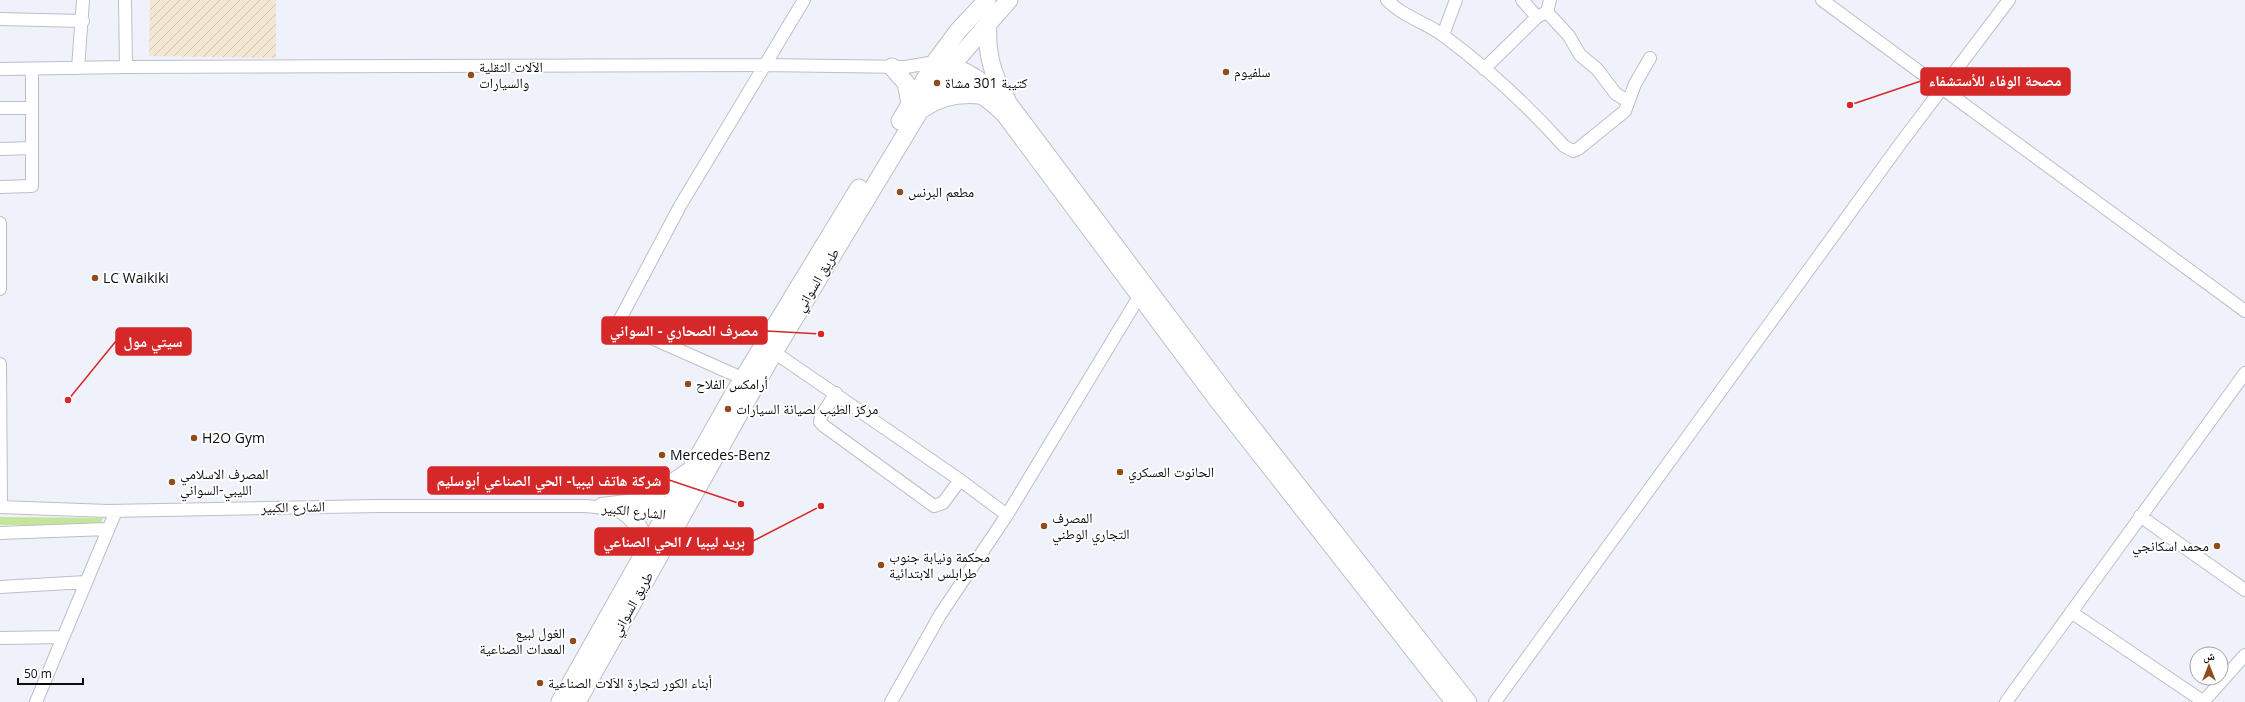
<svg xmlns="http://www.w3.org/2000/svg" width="2245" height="702" font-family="'Open Sans','Noto Naskh Arabic',sans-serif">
  <defs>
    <pattern id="industrial-furrows" width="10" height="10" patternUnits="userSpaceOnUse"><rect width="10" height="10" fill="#f3e6d2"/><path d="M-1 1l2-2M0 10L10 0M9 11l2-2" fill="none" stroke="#cfc4b3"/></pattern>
  </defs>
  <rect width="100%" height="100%" fill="#eff2fa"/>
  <path fill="url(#industrial-furrows)" d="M150,0H276V58L149,56Z"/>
  <path fill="#c5e59a" d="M0,517L103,518L100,525H0Z"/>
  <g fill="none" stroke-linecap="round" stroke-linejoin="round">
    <g stroke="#bcbfc7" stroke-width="14">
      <path id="minor" d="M125,0L126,67
        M1387,0C1403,17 1426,22 1444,36C1487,68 1528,106 1564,146L1573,151L1578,149L1625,111L1635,84L1650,58
        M1522,0L1537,17
        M1822,0L2245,311
        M1547,12L1569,36L1580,55L1597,69L1616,94L1628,101
        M0,19L83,21
        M1443,35L1456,0
        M78,68L83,0
        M0,69L126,67L764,65L906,67L935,62
        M1484,69L1537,17L1547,12L1550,0
        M0,108H32
        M0,149L32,148
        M0,187L32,186V69
        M0,223V289
        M774,352L960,480L1007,515
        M0,364L1,507
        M744,379L618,323L680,206L804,0
        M836,393L821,416L820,422L824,426L934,506L943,503L960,480
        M601,504L635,500L678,504
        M0,507L108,511L378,506H586L672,515
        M2140,516L2245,590
        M0,533L107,529
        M0,587L86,582
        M2071,612L2204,702
        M0,638L62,637
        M36,702L116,511
        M891,702L940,615L1007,515L1143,290
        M1495,702L1900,144L2009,0
        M2006,702L2245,373
        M2203,702L2245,655"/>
    </g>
    <g stroke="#bcbfc7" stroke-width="17">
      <path id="major" d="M940,63C967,67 986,84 1007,100L1235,404L1469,702
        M932,74C960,81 984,95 1004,115L1214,397L1453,702"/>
    </g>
    <g stroke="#bcbfc7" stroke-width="19">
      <path id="highway" d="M988,23C986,52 992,75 1007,100
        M892,67L906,83L910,103
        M924,108C941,96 959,93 980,95
        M900,121L935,62L958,31L987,0
        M635,500L666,487L688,472
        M622,510C639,522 645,535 644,556
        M560,702L733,395L859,188
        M577,702L774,352L919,112L952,65L1009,0"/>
    </g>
    <use href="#minor" stroke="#fff" stroke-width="12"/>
    <use href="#major" stroke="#fff" stroke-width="15"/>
    <use href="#highway" stroke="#fff" stroke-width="17"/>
  </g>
  <g fill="#8f4c1d" stroke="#fff" stroke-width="1.5">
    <circle cx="1226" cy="72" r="4"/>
    <circle cx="471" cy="75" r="4"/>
    <circle cx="937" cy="83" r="4"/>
    <circle cx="900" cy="192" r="4"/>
    <circle cx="95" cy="278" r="4"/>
    <circle cx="688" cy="384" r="4"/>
    <circle cx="728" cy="409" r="4"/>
    <circle cx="194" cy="438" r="4"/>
    <circle cx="662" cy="455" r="4"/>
    <circle cx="1120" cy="472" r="4"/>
    <circle cx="172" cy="482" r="4"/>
    <circle cx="1044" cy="526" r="4"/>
    <circle cx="2217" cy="546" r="4"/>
    <circle cx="881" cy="565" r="4"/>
    <circle cx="573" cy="641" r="4"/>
    <circle cx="540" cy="683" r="4"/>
  </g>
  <g text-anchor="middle" stroke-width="4" stroke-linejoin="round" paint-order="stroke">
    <g font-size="14" fill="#0a0c0e" stroke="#fff" text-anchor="start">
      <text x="479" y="72">الاَلات الثقلية<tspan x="479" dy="16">والسيارات</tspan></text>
      <text x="1234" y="77">سلفيوم</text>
      <text x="945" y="88">كتيبة 301 مشاة</text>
      <text x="908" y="197">مطعم البرنس</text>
      <text x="103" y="283">LC Waikiki</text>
      <text x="696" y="389">أرامكس الفلاح</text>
      <text x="736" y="414">مركز الطيب لصيانة السيارات</text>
      <text x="202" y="443">H2O Gym</text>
      <text x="670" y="460">Mercedes-Benz</text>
      <text x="1128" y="477">الحانوت العسكري</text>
      <text x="180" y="479">المصرف الاسلامي<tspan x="180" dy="16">الليبي-السواني</tspan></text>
      <text x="1052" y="523">المصرف<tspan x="1052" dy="16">التجاري الوطني</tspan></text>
      <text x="2209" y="551" text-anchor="end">محمد اسكانجي</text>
      <text x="889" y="562">محكمة ونيابة جنوب<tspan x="889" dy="16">طرابلس الابتدائية</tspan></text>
      <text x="565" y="638" text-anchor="end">الغول لبيع<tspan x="565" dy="16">المعدات الصناعية</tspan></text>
      <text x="548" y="688">أبناء الكور لتجارة الاَلات الصناعية</text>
    </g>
    <g font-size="14" fill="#0a0c0e" stroke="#fff">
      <text transform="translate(817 280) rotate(-59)" y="5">طريق السواني</text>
      <text transform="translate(293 507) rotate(-1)" y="5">الشارع الكبير</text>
      <text transform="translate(634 511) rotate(6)" y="5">الشارع الكبير</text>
      <text transform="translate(632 604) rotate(-61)" y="5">طريق السواني</text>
    </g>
  </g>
  <path fill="none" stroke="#d62828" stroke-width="1.5" d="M1850 105L1921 81M821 334L767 331M68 400L116 341M741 504L669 480M821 506L753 541"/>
  <g fill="#d62828" stroke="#fff" stroke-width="1.5">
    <circle cx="1850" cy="105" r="4"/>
    <circle cx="821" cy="334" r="4"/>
    <circle cx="68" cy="400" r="4"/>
    <circle cx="741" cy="504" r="4"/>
    <circle cx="821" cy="506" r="4"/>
  </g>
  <g fill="#d62828" stroke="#d62828" stroke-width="1.5">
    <rect x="1921" y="68" width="149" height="27" rx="4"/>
    <rect x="602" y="317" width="165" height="27" rx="4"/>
    <rect x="116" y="328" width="75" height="27" rx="4"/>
    <rect x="428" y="467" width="241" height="27" rx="4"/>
    <rect x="595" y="528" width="158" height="27" rx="4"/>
  </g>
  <g font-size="15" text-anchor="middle" font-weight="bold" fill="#fff">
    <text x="1995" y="86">مصحة الوفاء للأستشفاء</text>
    <text x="684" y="336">مصرف الصحاري - السواني</text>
    <text x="153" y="347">سيتي مول</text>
    <text x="549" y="486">شركة هاتف ليبيا- الحي الصناعي أبوسليم</text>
    <text x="674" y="547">بريد ليبيا / الحي الصناعي</text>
  </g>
  <g transform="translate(2209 666)"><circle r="19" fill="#ffffff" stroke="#9d9e9f"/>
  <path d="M0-3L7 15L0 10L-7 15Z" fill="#8f4c1d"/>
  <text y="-6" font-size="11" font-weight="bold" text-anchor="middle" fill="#0a0c0e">ش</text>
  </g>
  <path d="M18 678v6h65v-6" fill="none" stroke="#0a0c0e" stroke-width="2"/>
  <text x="24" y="678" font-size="12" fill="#0a0c0e" stroke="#ffffff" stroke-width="3" paint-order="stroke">50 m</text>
</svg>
